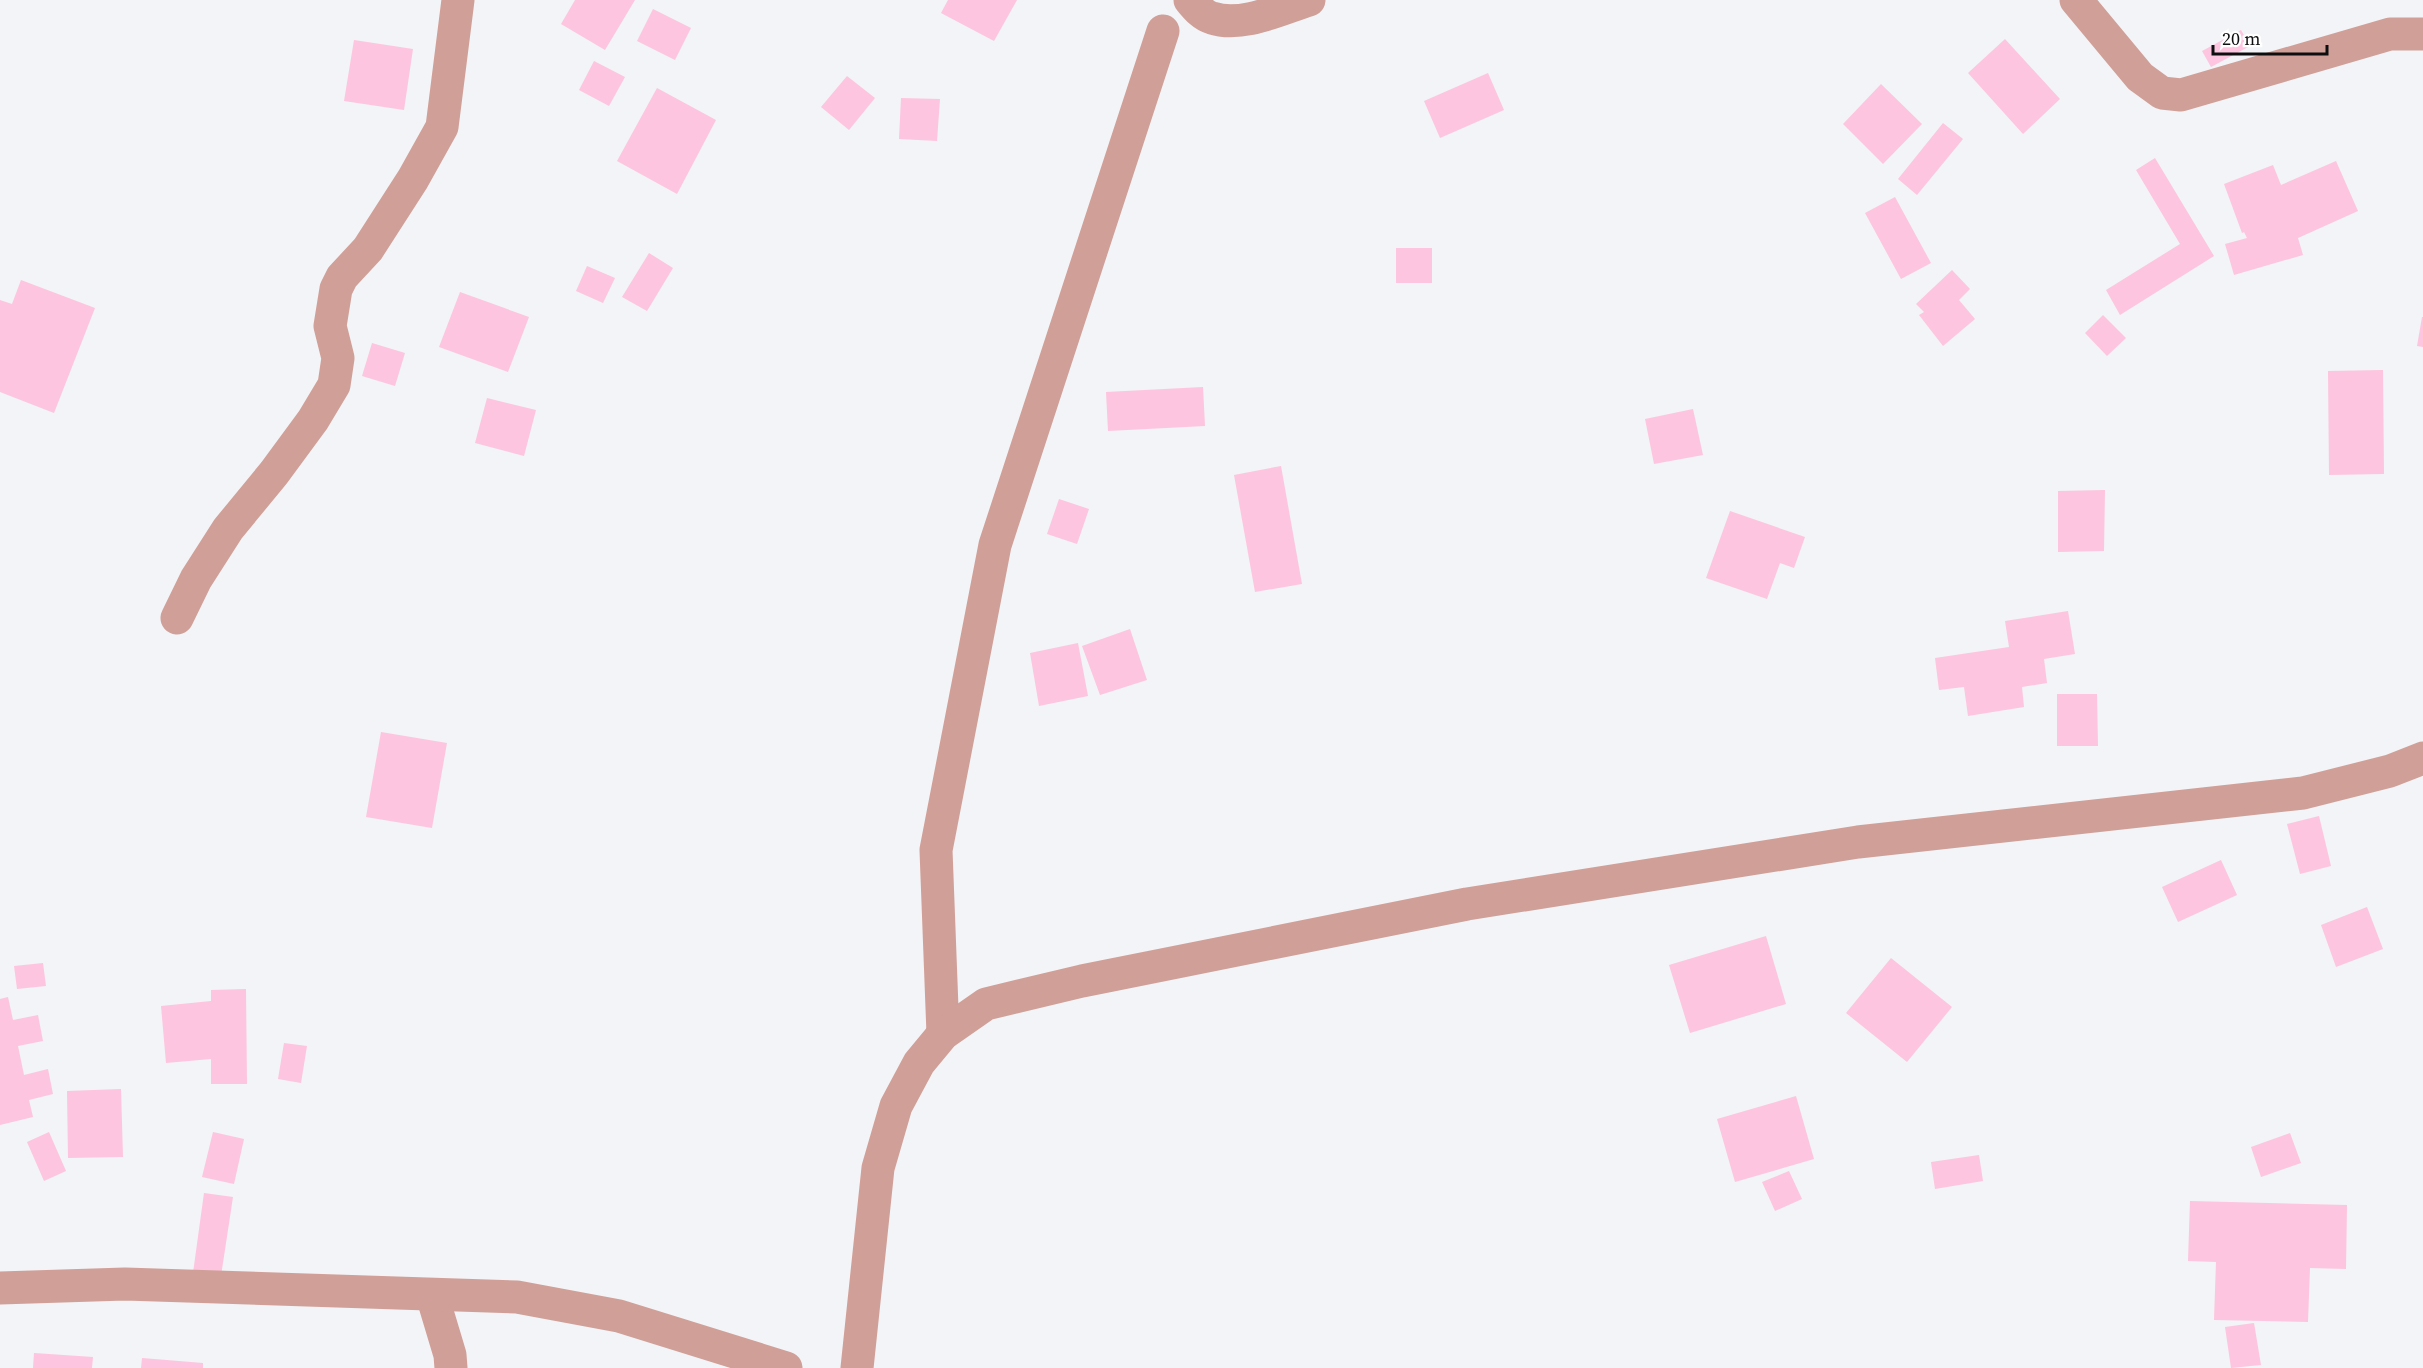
<svg xmlns="http://www.w3.org/2000/svg" width="2423" height="1368" font-family="'Source Serif 4',serif">
  <rect width="100%" height="100%" fill="#f2f4f7"/>
  <path fill="#fdc5df" d="M575,0H635L605,50L561,24Z
    M948,0H1017L994,41L941,13Z
    M653,9L691,28L675,60L637,41Z
    M2241,30L2250,46L2211,67L2202,51Z
    M2005,39L2060,99L2023,134L1968,73Z
    M354,40L413,49L404,110L344,101Z
    M594,61L625,77L609,106L579,90Z
    M1488,73L1504,110L1440,138L1424,101Z
    M847,76L875,98L849,130L821,107Z
    M1881,84L1922,124L1883,164L1843,124Z
    M657,88L716,120L677,194L617,161Z
    M901,98L940,99L937,141L899,139Z
    M1943,123L1963,139L1917,195L1898,179Z
    M2155,158L2214,256L2120,315L2106,290L2180,244L2136,170Z
    M2336,161L2358,211L2298,238L2303,255L2234,275L2225,244L2247,238L2244,232L2242,233L2224,184L2273,165L2281,185Z
    M1895,197L1931,263L1901,279L1865,213Z
    M1396,248H1432V283H1396Z
    M649,253L673,268L647,311L622,297Z
    M587,266L615,278L603,303L576,291Z
    M1952,270L1970,289L1959,300L1975,319L1943,346L1919,315L1924,312L1916,304Z
    M21,280L95,308L54,413L0,392V300L12,304Z
    M460,292L529,317L508,372L439,347Z
    M2103,315L2126,338L2107,356L2085,333Z
    M2422,317H2423V347L2417,346Z
    M372,343L405,353L395,386L362,376Z
    M2383,370L2384,474L2329,475L2328,371Z
    M1203,387L1205,426L1108,431L1106,392Z
    M487,398L536,410L524,456L475,443Z
    M1693,409L1703,455L1654,464L1645,419Z
    M1281,466L1302,584L1255,592L1234,475Z
    M2105,490L2104,551L2058,552V491Z
    M1059,499L1089,509L1077,544L1047,534Z
    M1730,511L1805,537L1794,568L1780,563L1767,599L1706,578Z
    M2068,611L2075,654L2044,659L2047,683L2022,687L2024,707L1968,716L1964,687L1939,690L1935,658L2009,647L2005,621Z
    M1130,629L1147,680L1100,695L1082,646Z
    M1078,643L1088,696L1039,706L1030,653Z
    M2057,694H2097L2098,746H2057Z
    M381,732L447,743L432,828L366,817Z
    M2319,816L2331,866L2300,874L2287,824Z
    M2221,860L2237,895L2178,922L2162,887Z
    M2367,907L2383,949L2336,967L2321,925Z
    M1766,936L1786,1004L1690,1033L1669,965Z
    M1891,958L1952,1007L1907,1062L1846,1013Z
    M43,963L46,986L17,989L14,966Z
    M246,989L247,1084H211V1059L166,1063L161,1006L211,1001V990Z
    M8,997L13,1020L38,1015L43,1041L18,1046L24,1075L48,1069L53,1094L29,1100L33,1117L0,1125V999Z
    M284,1043L307,1046L301,1083L278,1079Z
    M121,1089L123,1157L68,1158L67,1091Z
    M1796,1096L1814,1159L1735,1182L1717,1119Z
    M49,1132L66,1171L44,1181L27,1142Z
    M213,1132L244,1139L234,1184L202,1177Z
    M2290,1133L2301,1163L2261,1177L2251,1147Z
    M1979,1155L1983,1181L1935,1189L1931,1162Z
    M1789,1171L1802,1199L1775,1211L1762,1182Z
    M204,1193L233,1197L221,1276L193,1273Z
    M2190,1201L2347,1205L2346,1269L2310,1268L2308,1322L2214,1320L2216,1262L2188,1261Z
    M2254,1323L2261,1365L2231,1368L2225,1327Z
    M34,1353L93,1357L92,1368H33Z
    M142,1358L203,1363V1368H141Z"/>
  <g fill="none" stroke-linecap="round" stroke-linejoin="round">
    <path stroke="#d09f98" stroke-width="33" d="M1190,0C1196,7 1202,15 1212,18C1242,28 1280,9 1309,0
      M2076,0L2140,77L2162,93L2181,95L2390,34H2423
      M177,618L196,579L228,529L274,473L313,420L334,385L338,358L330,326L336,289L342,277L368,249L413,179L442,127L458,0
      M943,1034L936,850L995,545L1163,31
      M432,1295L450,1355L451,1368"/>
    <path stroke="#d09f98" stroke-width="33" d="M0,1288L125,1284L517,1297L619,1316L786,1368
      M857,1368L878,1168L896,1106L919,1063L943,1034L986,1004L1082,981L1467,904L1858,842L2303,793L2390,771L2423,758"/>
  </g>
  <path d="M2213 45v9h114v-9" fill="none" stroke="#0d0e0f" stroke-width="3"/>
  <text x="2222" y="45" font-size="18" fill="#0d0e0f" stroke="#ffffff" stroke-width="4.5" paint-order="stroke">20 m</text>
</svg>
